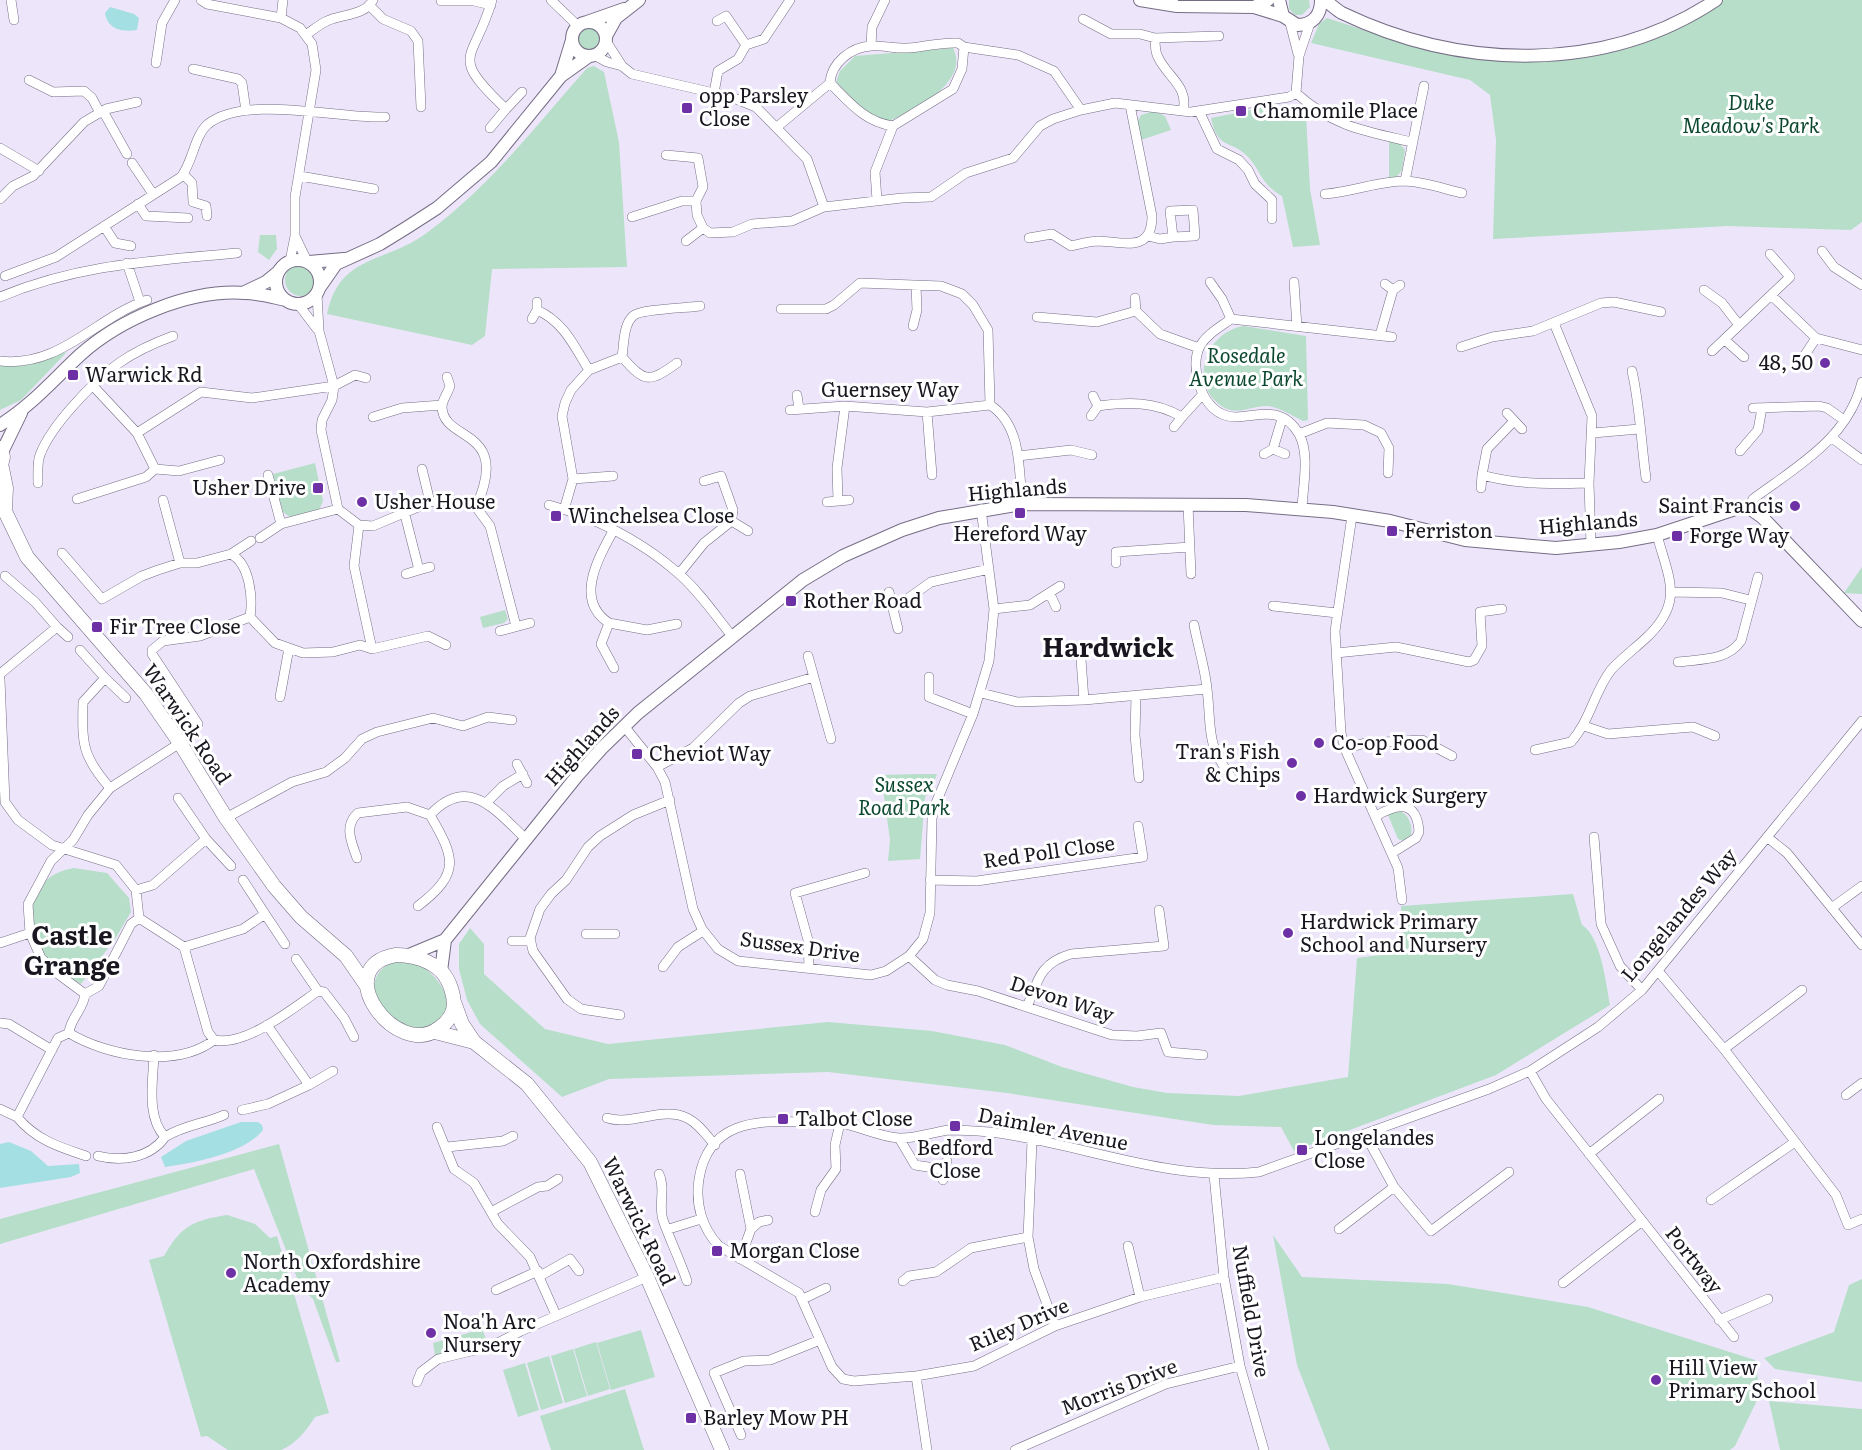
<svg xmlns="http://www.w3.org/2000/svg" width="1862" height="1450" font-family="Literata,serif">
  <rect width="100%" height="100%" fill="#ede6fb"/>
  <path fill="#b6dec8" d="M1289,0H1309L1310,7L1302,15H1295L1289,9Z
    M1724,0H1862V222L1851,230L1728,226L1493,239L1496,140L1490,95L1470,80L1311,43L1319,24L1327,18C1360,28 1394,42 1427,50C1509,68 1605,65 1681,26C1696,19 1710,9 1724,0Z
    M577 40a13 13 0 1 1 26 0a13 13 0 1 1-26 0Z
    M953,48C971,82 912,112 888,121L863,110L836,82L840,71L855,56Z
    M594,66L604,72L619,142L627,267L492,269L485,336L472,345L327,314C340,253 384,265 428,232C489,187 537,125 587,68Z
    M1261,108H1300L1306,115L1310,189L1320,245L1293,247L1282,196C1257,182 1261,165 1241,151C1235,146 1226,145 1220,139C1214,132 1213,126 1211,118Z
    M1154,111L1165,116L1171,130L1138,141L1137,122L1141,115Z
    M1389,140L1399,143L1405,150L1402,170L1395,179L1389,178Z
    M260,235H276L277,249L269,260L258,252Z
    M285 280a16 16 0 1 1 32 0a16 16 0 1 1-32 0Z
    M1243,326L1306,336L1308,420L1303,421C1292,416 1281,408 1268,406C1253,405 1238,416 1223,407C1188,386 1204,333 1243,326Z
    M67,352L21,400L0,410V364L23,366Z
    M315,463L323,501L319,510L290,517L283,512L273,474Z
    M1862,567V594L1844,593Z
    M505,610L508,619L504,623L483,628L480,617Z
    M917,774H937L931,790L925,797L920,859L888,861L890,840L881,775Z
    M1397,810C1408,813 1413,824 1411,835L1404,841L1398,839L1388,815Z
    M74,868L107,873L129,898L131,912L115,939L81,984C72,979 59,974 52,967C21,933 22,876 74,868Z
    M1573,894L1582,925C1601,936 1606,984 1610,1005L1496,1075L1294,1151L1281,1127L1213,1125L1007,1093L828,1072L609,1079L562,1097L480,1024L467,1000L459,969V944L470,928L484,944V974L545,1029L608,1044L828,1022L932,1031L1005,1045L1062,1067L1133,1087L1167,1093L1239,1096L1348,1077L1357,958L1404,952L1401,906Z
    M396,961C403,963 412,963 419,965C440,975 464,1013 433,1026C429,1027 424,1030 420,1031C390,1033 348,979 396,961Z
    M279,1144L340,1362H336L313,1299L301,1288L254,1169L0,1244V1219Z
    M227,1215L255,1224L270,1238L277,1236L329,1413L315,1417C306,1431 296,1444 281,1450H228L207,1436L201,1437L149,1260L164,1256C182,1225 192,1221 227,1215Z
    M1273,1235L1302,1277L1448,1284L1588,1307L1755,1360L1760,1394L1735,1446L1730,1450H1330L1297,1365Z
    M1862,1279V1382L1775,1369L1764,1358L1834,1332L1849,1285Z
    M482,1329L487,1341L435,1355L433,1343Z
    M641,1330L655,1377L611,1390L597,1343Z
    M596,1342L610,1389L588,1396L574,1349Z
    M573,1349L587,1396L565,1403L551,1356Z
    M549,1356L563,1403L541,1410L527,1363Z
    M525,1363L539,1410L518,1417L503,1370Z
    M625,1389L644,1450H551L540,1416Z
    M1769,1401L1862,1409V1450H1780Z"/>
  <path fill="#a4dfe3" d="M110,7L134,14L139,18L137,30C122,32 108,30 105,13Z
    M241,1122H258L262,1125L263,1130C244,1154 194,1163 165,1167L161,1157L186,1141Z
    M9,1142L31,1151L48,1166L79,1164L80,1173L71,1177L0,1188V1144Z"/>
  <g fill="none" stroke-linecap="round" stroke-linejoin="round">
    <g stroke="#766d85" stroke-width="10">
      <path id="minor" d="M11,0L14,20
        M201,0L207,4L281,18L300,28L312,44L316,70L295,197V236L290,261
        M492,0C474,63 447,53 506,109L522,92
        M551,0L578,26
        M441,1H474L491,5
        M370,6L383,19L411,31L418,41L421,107
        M281,18L283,0
        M1083,19L1111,34H1140L1155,38L1219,36
        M717,21L726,16L746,45
        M1290,23L1298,54
        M307,34C313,30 320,24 327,21C341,14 365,16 373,0
        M1155,38C1155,44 1155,52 1158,57C1167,77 1189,86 1183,111
        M606,41L622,66L632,74L731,97L756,107L807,159L824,207
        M871,46L872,27L885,0
        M594,55L607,62L622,66
        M156,63L162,23L175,0
        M193,69L238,79L242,83L246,111
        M29,80L53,92L84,91L92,98L100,113
        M830,83C850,103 865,122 893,126L953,89L962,69L964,47
        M714,93L718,71L738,59L746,45L764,39L790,0
        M1296,93C1334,127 1364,131 1412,142
        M103,111L127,154
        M1199,111L1217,149L1239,160L1248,170L1255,184L1272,200V219
        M777,127L830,83C831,63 851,47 871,46C883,45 895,49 908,48C925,47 940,42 958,43L964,47L1018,55L1054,71L1081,110
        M490,128L506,109
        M0,148L39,171
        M666,155L698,158L703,187L696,201L697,215L703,228L710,233L733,232L752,224L792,221L824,207L902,198L931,197L966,173L1013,158L1040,126L1053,119L1081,110L1115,103L1191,112L1289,97L1296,93L1299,56L1310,23
        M132,163L153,194
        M183,174L192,183L193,202L206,206L207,216
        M300,176L374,189
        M1405,181L1424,86
        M1325,194C1351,192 1375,182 1403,181C1422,181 1444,189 1462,193
        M0,199L13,186L33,176L84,122L106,109L137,102
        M877,200L875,172L893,126
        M138,204L146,216L188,218
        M632,217L682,201H696
        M104,226L115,243L131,246
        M295,236L307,261
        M1148,236L1160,239L1173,237L1170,211L1193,210L1195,236L1173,237
        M1029,238L1052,234L1071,246C1080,244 1090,241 1099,241C1124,242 1152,253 1152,216L1130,105
        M686,241L703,228
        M1822,251L1834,267L1862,285
        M127,263L140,302
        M5,276L56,257L181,177C193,162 194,136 208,124C246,94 338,119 385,117
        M1210,282L1222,299L1231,319
        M1294,282L1297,327
        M1385,284L1393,290L1400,285
        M1704,290L1722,303L1739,325
        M317,294L319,331L334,386L332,400L322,420L321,430L338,509L359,525L373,526L430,502L451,500L476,507L490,526L516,626
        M1772,296L1816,338L1862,350
        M0,297C79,264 153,261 237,253
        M1135,298L1136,311
        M298,304L317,329
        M781,309H826L834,305L860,283L941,286L962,294L973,305L988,330L990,405C1022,425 1019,471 1022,504
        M537,310C564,322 574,346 589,370
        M1037,317L1097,322L1136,311L1160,334L1199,348
        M532,319L537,310V302
        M1554,323L1592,416L1589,483L1591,545
        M913,326L917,310L916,286
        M1380,335L1393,290
        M1725,340L1744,357
        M1461,347L1492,337L1533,331L1601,303L1614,302L1661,312
        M1712,351L1790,277L1770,254
        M622,357C645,383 649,383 677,363
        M0,361C60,368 95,318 147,300
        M1797,367L1816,338
        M1632,371C1640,406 1641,442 1646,478
        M447,377L450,386C448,393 442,400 442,407C443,443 512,427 476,507
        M94,387L137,433
        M797,395L799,409
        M1098,406C1128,402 1155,401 1182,417L1203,394
        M1753,408L1819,406L1827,408L1844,420
        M790,410L845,406L927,412L990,405
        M927,412L932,475
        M1507,413L1522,429
        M1091,416L1098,406L1093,396
        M373,417L402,408L442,405
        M1514,421L1487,449L1482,475C1518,485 1552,484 1589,483
        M1174,427L1182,417
        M1593,433L1639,429
        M1299,434L1327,423L1364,425L1381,433L1389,448L1388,473
        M1832,438L1862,460
        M1273,449L1282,419
        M1740,451L1758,430L1762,408
        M1264,454L1273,449L1285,454
        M1018,456L1071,450L1092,455
        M155,469L137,433L201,392L252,398L334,386L355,375L366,378
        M155,469L179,471L220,460
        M422,469L430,502
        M268,475L281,524
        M573,479L613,476
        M38,483C38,474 37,462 40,455C51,425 94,381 119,363C136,351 154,343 173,336
        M1481,488L1482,475
        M77,499L146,477L155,469
        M163,500L180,563
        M838,501L837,468L845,406
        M827,502L849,500
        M549,505C596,518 641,541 678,573C699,591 715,615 732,636
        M1188,505L1191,574
        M1302,508C1303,486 1310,454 1299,434C1277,396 1244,427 1220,413C1200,402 1190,366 1200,346C1207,334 1220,327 1231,319L1392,337
        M1749,508L1753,499C1796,467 1848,439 1862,382
        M564,510L573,479L562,416L565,403L571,390L589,370L622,357C624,345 623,325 633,316C640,309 687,308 700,306
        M404,511L419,570L430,567
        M1352,516L1335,631L1341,733L1345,749L1398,868L1402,900
        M730,520L748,531
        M613,531C598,559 574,600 609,623L601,644L614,668
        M260,538L281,524L338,509
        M62,553L102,599L142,576L158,570L180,563H197L231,554C250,564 253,598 250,617
        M231,554L251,541
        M1116,563V552L1190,547
        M406,574L419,570
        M679,574L704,543L729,523L732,517L733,510L721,476L704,481
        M889,592L893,609L931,582L989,569
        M1672,592L1722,593L1750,600
        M1050,594L1056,607
        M1273,606L1337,613
        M893,609L898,629
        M994,609L1030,605L1060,586
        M250,617L275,643L303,653L333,652L360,645L372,649L354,566L359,525
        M609,623L647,630L677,624
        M1194,625C1198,646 1205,668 1207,689C1212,730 1205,742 1231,777
        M57,627L68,637
        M500,631L530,623
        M1069,646H1090
        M1080,646L1084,700
        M372,649L428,636L446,645
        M80,650L105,678L83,702C82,744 82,756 110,788
        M1336,653L1396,647L1469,662L1474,660L1482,646L1480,612L1502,609
        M808,656L831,739
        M1678,662C1701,659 1727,661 1741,641L1758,577
        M0,674L57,627L35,602L5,576
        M929,677V697L973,714
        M105,678L126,698
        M0,679L5,802L18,820L52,845L116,865L136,890L139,918L131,924L99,986L85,994
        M981,693L1017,702L1084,700L1207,689
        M1136,696L1135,735L1139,778
        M280,697L289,648
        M198,724L152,654V650L163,641L200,636L250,617
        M624,726L657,767L665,782L693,909L702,929L718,949L738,961L871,975L886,971L909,956L923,939L930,913L932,818L936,803L973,714L989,661L994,609L981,509
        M1584,726L1608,734L1693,727L1715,736
        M1345,749L1365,743L1422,740L1452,756
        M1535,750L1571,742C1590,721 1594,692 1611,670C1621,659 1634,649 1645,639C1685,602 1669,580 1657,535
        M517,764L527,783
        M657,767L693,748L739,703L750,696L814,677
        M487,802L503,786L523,774
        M1376,816C1398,803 1417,800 1419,832L1416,838L1392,853
        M226,818L292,782L326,772L345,758L362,739L377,732L433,718L463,726L488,717L512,720
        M1594,837L1601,924L1620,966L1642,990
        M1767,837L1787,853L1862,945
        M206,839L231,866
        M357,858C352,843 343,826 358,813L407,807L430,815C469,773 497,812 527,840
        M930,880L977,881L1143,857L1138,826
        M136,890L153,885L206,839L178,798
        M418,906C461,873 455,858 430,815
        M1833,907L1862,886
        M265,914L285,944
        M139,918L184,947L243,929L265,914L243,880
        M586,934H615
        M512,941H531
        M0,943L30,933
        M184,947L208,1032L214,1040
        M909,956L935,980L947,985L978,991L1112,1035L1137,1036L1161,1033L1168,1052L1203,1055
        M663,967L678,947L703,931
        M809,967L808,940L795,893L865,873
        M1658,971L1724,1049L1836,1195L1848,1225L1862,1219
        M318,991L324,992L344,1018L354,1037
        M85,994L54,971L41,958L30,933L28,904L51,861L73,840L88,815L110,788L180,743
        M1027,1007C1038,980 1040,963 1071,954L1164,946L1159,910
        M620,1015L581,1009L567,999L533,951L530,938L540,909L551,894L566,880L588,847L600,836L633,815L670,800
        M0,1023L9,1024L52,1050
        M69,1033C107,1056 176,1069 214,1040C245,1047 292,1009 318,991L296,959
        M69,1033C70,1018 84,1009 85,994
        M1724,1049L1802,990
        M154,1055C153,1081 146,1117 165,1137C184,1125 204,1124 224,1115
        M1530,1071L1546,1099L1734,1337
        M309,1085L333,1071
        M1846,1095L1862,1083
        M0,1109L17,1117L58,1038L69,1033
        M242,1110L268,1104L309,1085L267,1025
        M17,1117C36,1140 59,1147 86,1156
        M607,1118C632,1126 663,1106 687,1118C698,1123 707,1136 715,1145
        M437,1127L454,1169L474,1183L498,1224L530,1257L556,1315
        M1365,1134L1394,1187L1431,1231L1509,1172
        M899,1138L915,1165L941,1169
        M1032,1141L1028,1237L1034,1269L1055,1326
        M447,1147L503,1141L513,1136
        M1589,1154L1659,1099
        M98,1156C122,1162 150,1158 165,1137
        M659,1174C666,1189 658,1204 663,1220C670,1240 680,1260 687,1281
        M740,1174L751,1229L740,1259
        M1214,1175L1224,1277L1240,1366L1264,1450
        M943,1180L941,1169L947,1161
        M1711,1200L1795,1142
        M491,1212L538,1187L547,1186L558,1179
        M815,1212L821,1190L836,1169L835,1145L840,1123
        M669,1229L701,1219
        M751,1229L759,1222L768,1220
        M1339,1229L1394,1187
        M1128,1246L1140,1297
        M540,1276L570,1259L579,1271
        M1224,1277L1140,1297L1055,1326L974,1366L916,1376L854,1381L843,1379L832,1367L799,1293L719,1246C702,1228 695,1204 699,1179C708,1122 755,1120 801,1122C814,1122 829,1121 842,1123C861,1127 880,1137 899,1138C915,1139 933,1132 949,1130C962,1130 977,1131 990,1132C1081,1143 1166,1182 1259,1172L1489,1089L1530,1071L1598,1027L1642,990L1862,721
        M903,1281L909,1276L936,1272L971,1248L1028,1237
        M1563,1283L1641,1222
        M496,1290L538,1271
        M803,1299L826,1288
        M1719,1320L1768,1299
        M916,1376L927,1450
        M417,1382L421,1372L438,1359L492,1346L521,1331L647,1277
        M741,1435L714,1373L744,1361L770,1360L820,1340
        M1015,1450L1166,1384L1240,1366"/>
    </g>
    <g stroke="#766d85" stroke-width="14">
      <path id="tertiary" d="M1140,0L1177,6L1254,7L1283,16
        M1279,0L1283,16L1297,25C1312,25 1321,16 1321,0
        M1324,0C1331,4 1336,10 1342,13C1461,70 1605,74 1716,0
        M1254,7L1268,0
        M572 39a17 17 0 1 1 34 0a17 17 0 1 1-34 0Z
        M587,22L624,9
        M606,36L616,18L639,0
        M561,76L589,56
        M276 282a22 22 0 1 1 44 0a22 22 0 1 1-44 0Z
        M309,262L344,259
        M320,287L336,264L380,244L406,228L437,208L491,162L561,76L572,40
        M245,292L266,282L277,273
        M0,425C31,406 53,380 80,355C120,319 189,289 245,293C258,293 272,297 286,300
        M2,452L21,413
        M409,955L445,940L577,776L601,749L638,713L803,580L843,556L902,530L939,518L1022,504L1246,505L1333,512L1390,521L1465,540L1556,548L1619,542L1657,535L1741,507L1749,508L1762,517L1862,621
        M441,971L445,940"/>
    </g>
    <g stroke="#766d85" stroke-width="15">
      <path id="secondary" d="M0,448L3,457L0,470
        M2,468L6,488L5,508
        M0,501L27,557L146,694L180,743L226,818L274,886L301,917L346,956L366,985
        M396,955C412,955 430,960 442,972C450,981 456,999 453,1010C451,1018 445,1024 439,1028C397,1061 327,967 396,955Z
        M454,1002L462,1024L474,1042
        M435,1032L474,1042L527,1084L590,1162L647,1277L722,1450"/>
    </g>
    <use href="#minor" stroke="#fff" stroke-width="9"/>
    <use href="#tertiary" stroke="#fff" stroke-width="12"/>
    <use href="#secondary" stroke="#fff" stroke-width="14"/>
  </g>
  <g fill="#6d30a5" stroke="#fff" stroke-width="2">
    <rect x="681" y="102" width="12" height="12" rx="3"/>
    <rect x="1235" y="105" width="12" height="12" rx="3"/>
    <circle cx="1825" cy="363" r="6"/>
    <rect x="67" y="369" width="12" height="12" rx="3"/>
    <rect x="312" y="482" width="12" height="12" rx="3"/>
    <circle cx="362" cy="502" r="6"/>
    <circle cx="1795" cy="506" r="6"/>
    <rect x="1014" y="507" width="12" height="12" rx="3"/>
    <rect x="550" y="510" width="12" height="12" rx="3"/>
    <rect x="1386" y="525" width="12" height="12" rx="3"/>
    <rect x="1671" y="530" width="12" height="12" rx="3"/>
    <rect x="785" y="595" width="12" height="12" rx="3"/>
    <rect x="91" y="621" width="12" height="12" rx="3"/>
    <circle cx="1319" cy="743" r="6"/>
    <rect x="631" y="748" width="12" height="12" rx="3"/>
    <circle cx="1292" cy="763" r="6"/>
    <circle cx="1301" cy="796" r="6"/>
    <circle cx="1288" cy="933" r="6"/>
    <rect x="777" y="1113" width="12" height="12" rx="3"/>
    <rect x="949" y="1120" width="12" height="12" rx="3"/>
    <rect x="1296" y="1144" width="12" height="12" rx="3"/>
    <rect x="711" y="1245" width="12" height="12" rx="3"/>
    <circle cx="231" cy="1273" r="6"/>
    <circle cx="431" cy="1333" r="6"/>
    <circle cx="1656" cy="1380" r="6"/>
    <rect x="685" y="1412" width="12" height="12" rx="3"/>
  </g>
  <g text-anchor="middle" stroke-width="6" stroke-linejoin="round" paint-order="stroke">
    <g font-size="20" fill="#19161f" stroke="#fff" text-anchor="start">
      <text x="699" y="103">opp Parsley<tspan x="699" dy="23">Close</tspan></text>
      <text x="1253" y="118">Chamomile Place</text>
      <text x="1813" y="370" text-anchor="end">48, 50</text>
      <text x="85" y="382">Warwick Rd</text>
      <text x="306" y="495" text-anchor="end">Usher Drive</text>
      <text x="374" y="509">Usher House</text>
      <text x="1783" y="513" text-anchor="end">Saint Francis</text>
      <text x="568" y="523">Winchelsea Close</text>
      <text x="1404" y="538">Ferriston</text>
      <text x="1020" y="541" text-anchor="middle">Hereford Way</text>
      <text x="1689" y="543">Forge Way</text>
      <text x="803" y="608">Rother Road</text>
      <text x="109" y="634">Fir Tree Close</text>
      <text x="1331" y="750">Co-op Food</text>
      <text x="1280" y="759" text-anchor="end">Tran's Fish<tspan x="1280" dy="23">&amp; Chips</tspan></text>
      <text x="649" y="761">Cheviot Way</text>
      <text x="1313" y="803">Hardwick Surgery</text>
      <text x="1300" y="929">Hardwick Primary<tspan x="1300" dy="23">School and Nursery</tspan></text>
      <text x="795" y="1126">Talbot Close</text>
      <text x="1314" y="1145">Longelandes<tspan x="1314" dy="23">Close</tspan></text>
      <text x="955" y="1155" text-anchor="middle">Bedford<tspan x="955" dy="23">Close</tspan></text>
      <text x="729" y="1258">Morgan Close</text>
      <text x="243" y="1269">North Oxfordshire<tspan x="243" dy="23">Academy</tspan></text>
      <text x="443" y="1329">Noa'h Arc<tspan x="443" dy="23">Nursery</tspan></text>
      <text x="1668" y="1375">Hill View<tspan x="1668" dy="23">Primary School</tspan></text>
      <text x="703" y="1425">Barley Mow PH</text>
    </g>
    <g font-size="20" font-style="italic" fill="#0c4830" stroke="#fff">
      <text x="1751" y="110">Duke<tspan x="1751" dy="23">Meadow's Park</tspan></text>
      <text x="1246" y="363">Rosedale<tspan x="1246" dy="23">Avenue Park</tspan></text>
      <text x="904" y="792">Sussex<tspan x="904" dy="23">Road Park</tspan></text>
    </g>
    <g font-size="20" fill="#19161f" stroke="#fff">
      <text x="890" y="397">Guernsey Way</text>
      <text transform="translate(1017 490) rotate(-5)" y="7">Highlands</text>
      <text transform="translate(1588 523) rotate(-5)" y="7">Highlands</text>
      <text transform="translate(187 724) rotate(56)" y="7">Warwick Road</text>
      <text transform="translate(582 746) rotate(-48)" y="7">Highlands</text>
      <text transform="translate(1049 852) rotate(-8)" y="7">Red Poll Close</text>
      <text transform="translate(1679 915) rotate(-50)" y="7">Longelandes Way</text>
      <text transform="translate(800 947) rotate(8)" y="7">Sussex Drive</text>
      <text transform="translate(1062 999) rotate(18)" y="7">Devon Way</text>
      <text transform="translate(1053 1129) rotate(11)" y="7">Daimler Avenue</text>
      <text transform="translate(639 1221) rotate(64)" y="7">Warwick Road</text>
      <text transform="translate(1694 1260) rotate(52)" y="7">Portway</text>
      <text transform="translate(1251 1311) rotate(80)" y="7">Nuffield Drive</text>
      <text transform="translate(1019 1325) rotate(-23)" y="7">Riley Drive</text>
      <text transform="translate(1119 1387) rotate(-21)" y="7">Morris Drive</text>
    </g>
    <g font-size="26" font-weight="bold" fill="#19161f" stroke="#fff">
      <text x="1108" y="657">Hardwick</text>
      <text x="72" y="945">Castle<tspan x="72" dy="30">Grange</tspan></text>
    </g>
  </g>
</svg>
